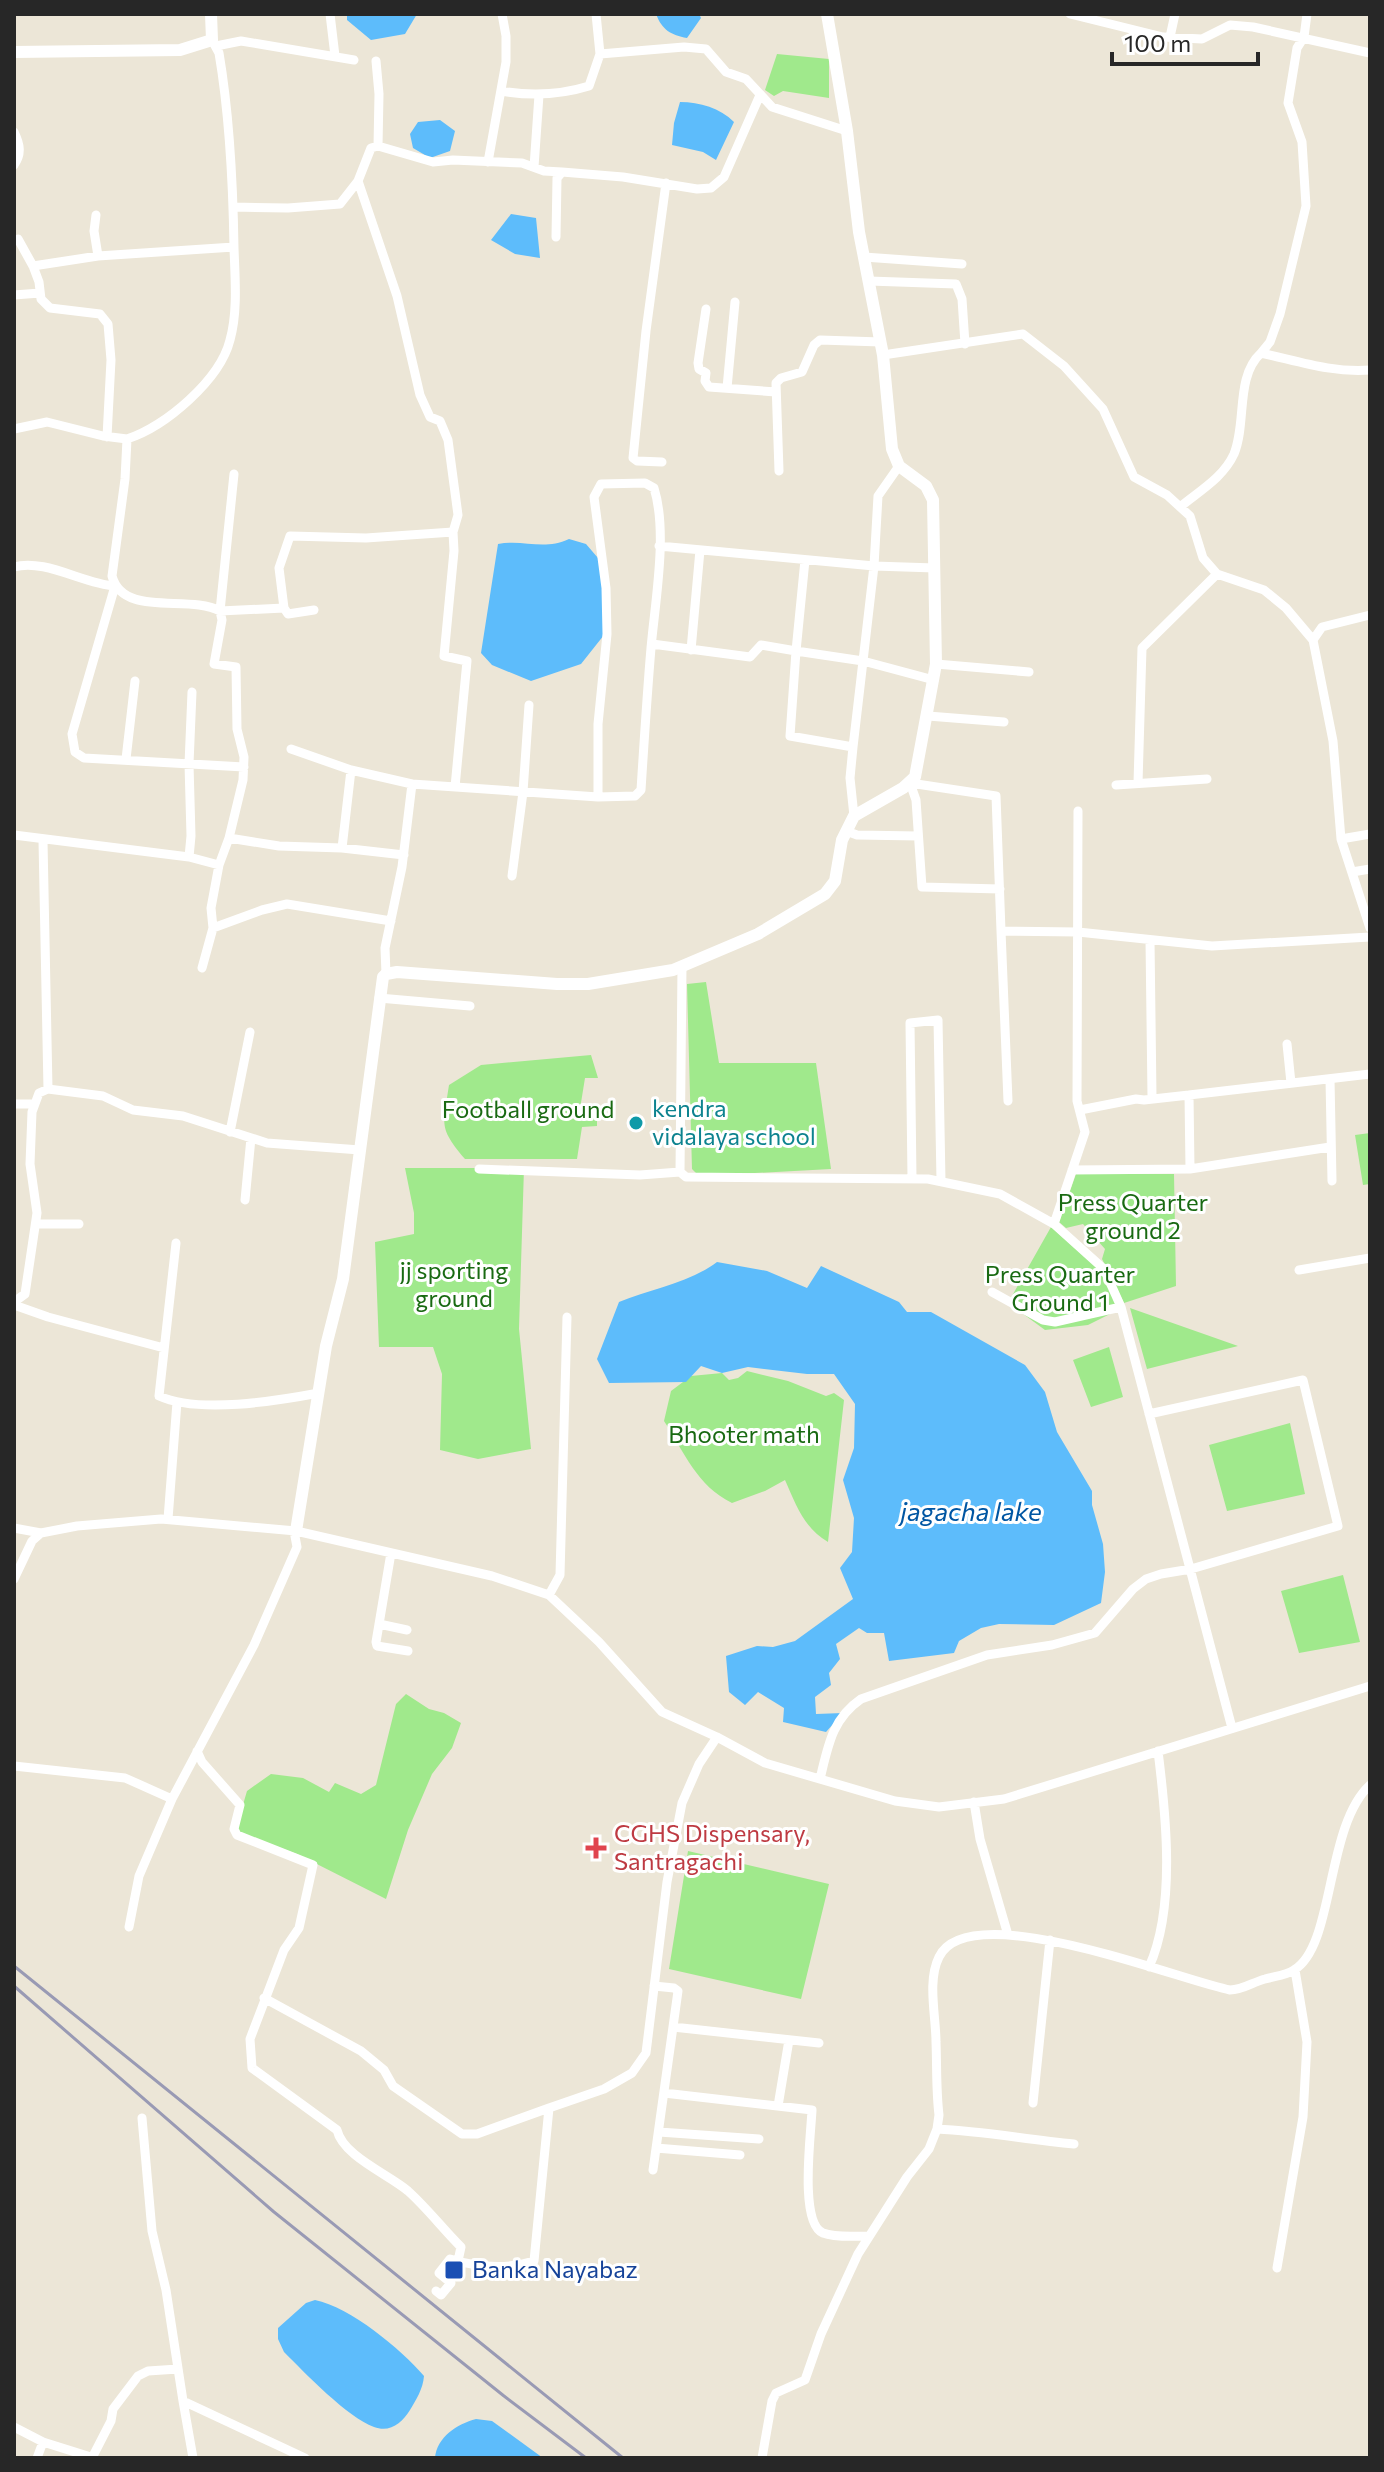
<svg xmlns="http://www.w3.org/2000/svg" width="1384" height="2472" font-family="Commissioner,sans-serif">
  <rect width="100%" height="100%" fill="#ece6d7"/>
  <path fill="#a0e98c" d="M777,54L829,59V98L783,91L774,96L765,90Z
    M706,982L719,1063H816L831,1169L699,1176L692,1169L687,984Z
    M591,1055L598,1078H585L580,1109L597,1114V1126L582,1127L577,1159H465C438,1127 443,1125 449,1085L481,1065Z
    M1370,1133V1184L1363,1185L1355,1135Z
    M405,1168H524L519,1329L531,1449L478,1459L440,1450L442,1374L433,1347H379L375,1242L414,1234V1213Z
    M1076,1174H1174L1176,1286L1124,1303L1102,1259L1105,1249L1083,1224L1066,1228L1059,1222Z
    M1051,1227L1102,1272L1118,1310L1088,1325L1045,1330L1008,1303Z
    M1130,1308L1238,1346L1147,1369Z
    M1109,1347L1123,1397L1091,1407L1073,1360Z
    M747,1371L788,1381L826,1396L834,1393L844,1400L828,1542C804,1528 796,1505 785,1480L765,1491L732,1503C697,1486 684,1452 664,1421L671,1391L691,1376L722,1373L729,1380L738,1378Z
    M1290,1423L1305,1494L1227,1511L1209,1445Z
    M1343,1575L1360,1642L1299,1653L1281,1591Z
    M406,1694L429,1709L444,1713L461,1723L452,1748L432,1774L408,1830L386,1899L297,1854L235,1832L247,1791L271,1774L303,1778L329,1792L335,1783L361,1794L376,1785L396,1704Z
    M688,1851L829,1884L801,1999L669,1969Z"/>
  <path fill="#5dbcfb" d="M347,14H417L405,34L371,40L347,20Z
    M656,14H699L701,18L687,38C671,35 662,30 656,14Z
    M680,102C700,102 720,108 734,122L716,160L703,152L672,145L674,123Z
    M440,120L455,131L450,151L430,158L413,148L410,134L418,122Z
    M511,214L536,218L540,258L515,254L491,240Z
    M569,539L586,544L598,558L604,591V635L581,664L531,681L492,665L481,653L498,544C524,539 543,551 569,539Z
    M717,1262L767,1271L807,1288L821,1266L899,1302L907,1312H931L1025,1365L1045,1392L1057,1432L1092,1491V1505L1103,1544L1105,1572L1101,1603L1054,1625L999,1624L981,1628L959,1641L954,1653L889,1661L884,1633H867L859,1628L836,1644L840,1659L829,1673L831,1685L815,1697L816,1714L843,1713L826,1732L783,1722L784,1708L758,1692L745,1705L729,1692L726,1656L757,1646L773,1647L795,1641L853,1599L840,1568L852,1552L854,1518L843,1480L854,1448L855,1404L834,1374H807L748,1367L722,1373L701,1366L686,1382L609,1383L597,1359L619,1302C651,1289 691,1282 717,1262Z
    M315,2300C350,2307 401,2349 424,2376C423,2389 416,2400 410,2410C402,2423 390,2433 374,2427C347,2417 305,2373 284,2352L278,2339V2328L306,2303Z
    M476,2419L492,2421L543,2458H435C437,2437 457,2424 476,2419Z"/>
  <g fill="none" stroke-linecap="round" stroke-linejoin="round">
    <path stroke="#fff" stroke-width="9" d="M330,14L335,56
      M1070,14L1163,37L1202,39L1230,25L1253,27L1370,53
      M1170,37L1175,14
      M212,40L219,53C230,118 233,182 234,248C235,278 238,311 230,340C220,380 165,427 127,439L125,479L112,576C123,618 189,594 220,611L222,620L214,664L236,667L237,729L244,757L243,780L229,838L279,846L342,848
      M216,46L241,41L354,60
      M600,54L684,47L706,49L726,72L746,79L772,107L847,131
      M376,61L379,94L378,146
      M501,91C530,96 560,95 589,86L600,54L596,14
      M14,132C20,144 22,154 14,165
      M488,162L506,62V36L502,14
      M534,167L539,95
      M358,181L397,296L420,395L430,417L440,421L448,440L458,515L453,532L454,551L444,656L467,661L455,787
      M233,207L288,208L340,204L358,181L371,148L378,146L433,162L453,160L522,163L544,171L562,172
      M96,215L94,231L98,256
      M556,237L557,178L562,172L623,177L697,189L711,188L724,177L760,95
      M14,240L18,239L33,266L39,282L41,299L50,308L100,314L108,324L111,360L107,437
      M864,257L962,264
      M33,266L98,256L234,247
      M869,281L956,284L962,299L965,344
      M14,295L40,293
      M706,309L698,363L699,369L706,373L705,381L709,387L776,392
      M1261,353L1270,342L1280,314L1306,206L1302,142L1288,103L1297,48L1304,37L1307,14
      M883,355L1023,334L1064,366L1103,409L1134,477L1167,495L1190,516L1203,558L1217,574L1264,590L1286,608L1313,640L1333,741L1341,839L1370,928
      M727,388L735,302
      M14,429L47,422L103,436L127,439
      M662,462L637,461L633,458L646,331L666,183
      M899,466L878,496L874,566L863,661L934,680
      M779,471L776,383L781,378L802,372L814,345L820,340L881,342
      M234,474L220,611L284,608L279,568L290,536L366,538L453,532
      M1180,507C1199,491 1223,478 1234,454C1247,422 1235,377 1261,353C1298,361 1332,373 1370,370
      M659,546L874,566L935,568
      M14,567C44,558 84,584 115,586L72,734L75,752L84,758L244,767
      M284,608L288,614L314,610
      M1313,640L1322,627L1370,615
      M652,644L750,657L761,645L796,651L805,560
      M691,650L700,550
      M796,651L863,661L853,747L790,736Z
      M936,664L1029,672
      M928,716L1004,722
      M853,747L850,778L854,816
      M291,749L351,770
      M126,759L135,681
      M1138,783L1142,648L1217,574
      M412,784L598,797L635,796L641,790C644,743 647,695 651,648C655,602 668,532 654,488L645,483L601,484L594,497L606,588L607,634L598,724V797
      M1116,785L1207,779
      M846,831L857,835L918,836
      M14,835L189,857L219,865
      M1341,839L1370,834
      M43,841L48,1089
      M189,857L191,836L189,764L192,692
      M1352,872L1370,869
      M512,876L523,792L529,705
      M1000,889L922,887L916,800L910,783L996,796L1001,931L1078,932L1212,946L1370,937
      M213,928L262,910L287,904L391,921
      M1001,931L1008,1101
      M1150,940L1152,1097
      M682,966L680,1172L686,1177L928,1179L1000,1194L1054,1224L1104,1269L1121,1307L1232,1728
      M202,968L213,928L211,908L219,865L229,838
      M386,974L385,948L402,867L412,784L351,770L342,848L404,855
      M379,998L470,1006
      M1287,1044L1291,1083
      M1330,1079L1332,1181
      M14,1104H33
      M1080,1110L1136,1099L1144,1100L1189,1095
      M230,1132L250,1032
      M479,1169L640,1175L680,1172
      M1190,1169L1330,1147
      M1072,1170L1190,1169L1189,1095L1370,1074
      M912,1178L910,1023L938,1020L941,1181
      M245,1200L251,1138
      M36,1224H79
      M1054,1224L1085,1132L1077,1101L1078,811
      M176,1243L159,1396C199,1414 276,1401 319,1393
      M1299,1270L1370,1258
      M992,1292L1043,1320L1055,1322L1121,1307
      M14,1302L25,1294L37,1213L30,1164L32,1112L39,1093L48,1089L103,1096L133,1110L183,1116L267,1143L360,1150
      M14,1305L48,1317L164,1348
      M168,1519L177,1402
      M14,1528L41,1533
      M391,1553L376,1642L377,1646L408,1651
      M14,1579L32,1541L41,1533L77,1526L161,1519L296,1531L492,1576L549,1595L599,1642L662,1712L717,1737
      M549,1595L560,1575L567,1317
      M379,1624L407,1630
      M197,1751L202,1762L240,1805L234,1829L237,1835L313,1865L299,1928L284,1950L250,2039L252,2068L337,2130C343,2156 388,2174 408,2191C427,2208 443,2229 461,2247L458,2261
      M14,1766L125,1778L172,1799L139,1876L129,1927
      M820,1779C828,1746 832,1719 861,1699L987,1655L1052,1645L1095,1633L1133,1589L1146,1579L1161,1574L1191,1569L1338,1526L1303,1380L1149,1414
      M172,1799L254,1645L297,1547L294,1531
      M974,1802L980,1839L1008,1935
      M1149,1967C1176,1908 1166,1815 1158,1751
      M264,1998L361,2051L384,2070L393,2086L462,2134H477L549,2108
      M673,2027L819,2043
      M664,2093L812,2110C811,2134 799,2223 823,2233C836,2238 855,2236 868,2236
      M1033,2103L1050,1940
      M778,2106L789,2040
      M142,2118L152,2231L166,2290L183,2401L305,2458
      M937,2129C984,2131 1028,2140 1074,2144
      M659,2132L759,2139
      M656,2148L740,2155
      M653,2170L678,1991L674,1988L654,1986
      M1277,2268L1303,2117L1307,2042L1295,1970
      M436,2291L441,2295L451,2283L439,2273L450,2259C477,2267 506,2270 534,2261L549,2108L604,2089L632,2073L646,2053L667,1882L682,1803L699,1764L717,1737L765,1763L895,1801L939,1807L1004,1799L1370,1686
      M183,2401L193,2458
      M14,2427L43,2442L94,2458
      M93,2456L111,2421L113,2409L138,2376L148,2371L178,2369
      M37,2458L43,2442
      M762,2458L772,2401L776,2393L805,2380L821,2334L858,2254L907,2177L929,2149L937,2129L939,2115C936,2090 937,2067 936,2042C936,2016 927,1981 939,1957C969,1895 1179,1980 1230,1990C1243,1990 1253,1982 1265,1979C1275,1976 1285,1976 1294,1970C1335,1946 1325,1826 1370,1785"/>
    <path stroke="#fff" stroke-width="12" d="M14,52L180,50L212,40L211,14
      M296,1531L326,1346L343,1279L383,977L386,974L397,972L557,984H588L673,970L758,934L825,894L835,881L842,840L854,816L903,788L915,777L936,664L933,500L926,486L899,466L892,449L883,355L859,232L847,131L827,14"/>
    <path stroke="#999ab4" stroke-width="3" d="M14,1966L623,2458
      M14,1986L274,2212L504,2396L586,2458"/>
  </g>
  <circle fill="#0f9aa8" stroke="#fff" stroke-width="3" cx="636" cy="1123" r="8"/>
  <path fill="#e0444e" stroke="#fff" stroke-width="3" d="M592 1836h8v8h8v8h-8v8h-8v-8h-8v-8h8z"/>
  <rect fill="#1a4fb4" stroke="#fff" stroke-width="3" x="444" y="2260" width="20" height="20" rx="4"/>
  <g text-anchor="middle" stroke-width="6" stroke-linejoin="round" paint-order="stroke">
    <g font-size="24" fill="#0d838f" stroke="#fff" text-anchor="start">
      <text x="652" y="1117">kendra<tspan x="652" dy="28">vidalaya school</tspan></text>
    </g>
    <g font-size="24" fill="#196a12" stroke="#fff">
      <text x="528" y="1118">Football ground</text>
      <text x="1133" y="1211">Press Quarter<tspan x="1133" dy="28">ground 2</tspan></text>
      <text x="454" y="1279">jj sporting<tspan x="454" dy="28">ground</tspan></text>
      <text x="1060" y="1283">Press Quarter<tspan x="1060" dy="28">Ground 1</tspan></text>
      <text x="744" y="1443">Bhooter math</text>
    </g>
    <g font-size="24" fill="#be3a42" stroke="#fff" text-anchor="start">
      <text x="614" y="1842">CGHS Dispensary,<tspan x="614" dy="28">Santragachi</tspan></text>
    </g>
    <g font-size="24" fill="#164399" stroke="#fff" text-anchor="start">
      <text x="472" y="2278">Banka Nayabaz</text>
    </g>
    <g font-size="26" font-style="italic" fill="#0056a3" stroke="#fff">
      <text x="971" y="1521">jagacha lake</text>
    </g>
  </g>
  <rect width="1384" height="2472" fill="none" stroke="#272727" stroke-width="32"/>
  <path d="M1112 52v12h146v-12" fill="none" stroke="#272727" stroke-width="4"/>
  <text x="1124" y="52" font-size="24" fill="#272727" stroke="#ffffff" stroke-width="6" paint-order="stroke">100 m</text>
</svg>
